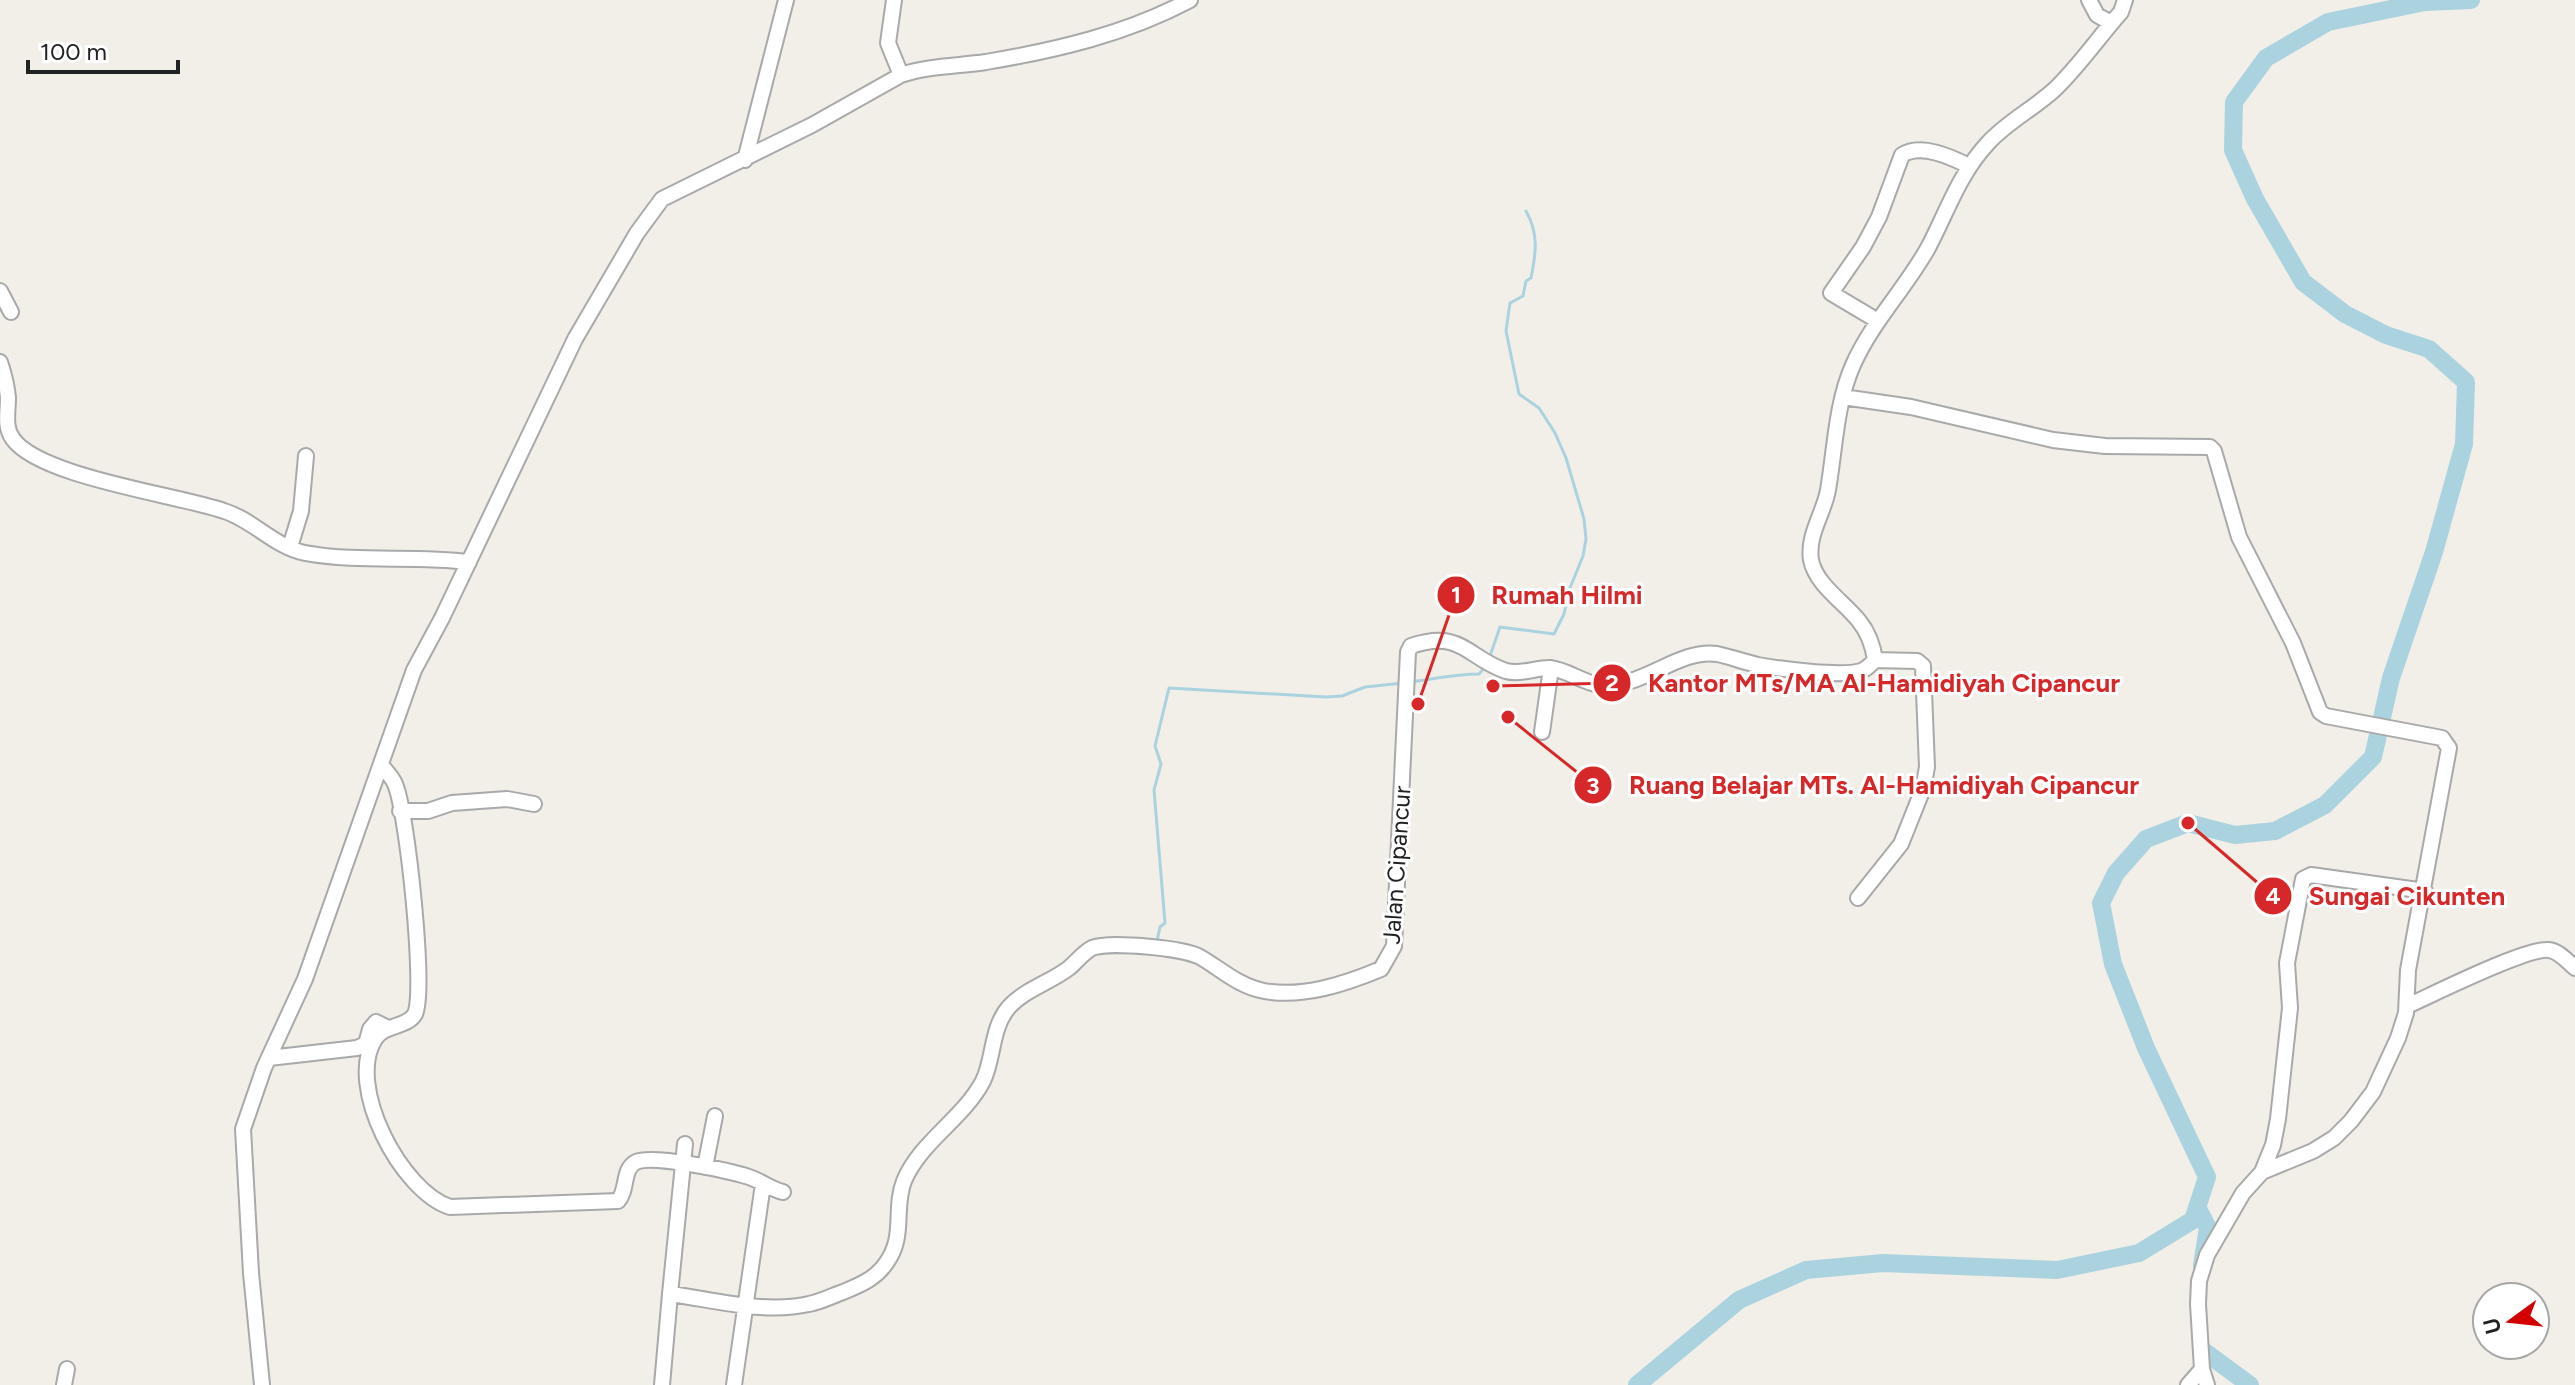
<svg xmlns="http://www.w3.org/2000/svg" width="2575" height="1385" font-family="Figtree,sans-serif">
  <rect width="100%" height="100%" fill="#f2efe9"/>
  <g fill="none" stroke-linecap="round" stroke-linejoin="round">
    <path stroke="#aad3df" stroke-width="3" d="M1489,659L1500,627L1554,634L1564,614L1570,588L1583,556L1586,539L1584,519L1566,458L1555,433L1539,408L1519,394L1506,331L1510,303L1523,296L1526,281L1531,278C1536,253 1539,234 1526,211
      M1411,682C1434,679 1456,674 1479,674L1486,666
      M1157,941L1160,927L1165,923L1154,790L1161,764L1155,746L1169,688L1326,697L1342,696L1365,687L1403,683"/>
    <path stroke="#aad3df" stroke-width="18" d="M2197,1207L2208,1228L2202,1265
      M2205,1352L2250,1385
      M1637,1385L1739,1300L1806,1270L1883,1263L2057,1270L2139,1253L2193,1220L2207,1177L2146,1048L2113,964L2101,903L2116,873L2146,839L2188,823L2235,835L2275,831L2325,805L2373,757L2391,678L2434,552L2464,444L2466,382L2429,349L2386,335L2345,314L2303,282L2255,199L2233,150L2234,102L2266,58L2328,22L2425,2L2471,0"/>
    <g stroke="#a9a9a9" stroke-width="18">
      <path id="minor" d="M894,0L888,43L901,75
        M2089,0L2097,15L2111,23
        M745,160L786,0
        M0,291L11,312
        M1878,321L1831,293L1863,247L1879,217L1902,155C1921,143 1951,157 1969,166
        M0,362C4,374 7,385 8,398C8,412 4,427 13,439C40,477 178,495 224,511C253,520 275,547 305,553C360,563 414,555 469,562
        M1843,397L1911,407L2053,440L2105,446L2210,447L2214,451L2239,537L2293,643L2320,712L2326,716L2442,738L2449,748L2408,970L2406,1013L2398,1038L2373,1092L2351,1121L2334,1138L2313,1151L2262,1172L2243,1193L2207,1255L2199,1281L2198,1304L2202,1369L2207,1385
        M290,547L301,511L306,456
        M1542,732L1551,668
        M381,765C386,771 392,777 395,784C407,811 426,990 415,1014C407,1028 384,1024 375,1039C345,1086 402,1192 450,1207L618,1201C628,1190 622,1169 636,1162C652,1154 730,1171 749,1177C761,1181 771,1189 783,1192
        M400,811H428L452,803L507,799L534,804
        M1858,898L1901,844L1923,789L1927,767L1923,666L1917,661L1875,660
        M2407,1006C2432,995 2527,947 2549,950C2559,951 2568,962 2575,968
        M269,1058L357,1048L366,1044L370,1029L376,1022L388,1028
        M705,1167L715,1116
        M2262,1172L2273,1145L2278,1119L2290,1008L2287,963L2303,879L2311,875L2425,891
        M670,1294L685,1144
        M64,1385L67,1369
        M262,1385L251,1273L243,1129L264,1068L305,979L414,670L442,618L575,339L637,233L662,199L812,125L901,75C927,66 958,66 986,62C1057,50 1126,34 1190,0
        M662,1385L670,1294C715,1300 764,1314 809,1304C820,1302 832,1296 843,1292C863,1284 879,1277 890,1257C904,1233 894,1206 904,1181C920,1142 963,1119 983,1081C994,1059 991,1027 1009,1007C1024,990 1051,982 1069,968C1076,962 1084,952 1092,948C1109,941 1184,948 1200,957C1221,969 1238,986 1264,991C1303,998 1345,984 1381,969L1394,946L1408,652L1411,646C1462,629 1467,658 1506,671C1520,675 1535,668 1549,668C1566,669 1583,683 1600,685C1642,689 1679,648 1717,654C1731,657 1744,662 1758,665C1780,669 1841,677 1861,671C1867,669 1871,664 1875,660C1873,646 1868,632 1859,621C1844,602 1816,585 1811,560C1807,535 1824,513 1828,490C1835,449 1836,403 1853,365C1872,322 1905,289 1928,248C1947,212 1959,174 1988,143C2007,122 2033,109 2054,90C2079,66 2098,38 2121,12L2125,0
        M734,1385L763,1184
        M2188,1385L2202,1369"/>
    </g>
    <use href="#minor" stroke="#fff" stroke-width="14"/>
  </g>
  <g text-anchor="middle" stroke-width="6" stroke-linejoin="round" paint-order="stroke">
    <g font-size="24" fill="#222" stroke="#fff">
      <text transform="translate(1397 865) rotate(-86)" y="8">Jalan Cipancur</text>
    </g>
  </g>
  <path fill="none" stroke="#d62828" stroke-width="3" d="M1418 704L1456 595M1493 686L1612 683M1508 717L1593 785M2188 823L2273 896"/>
  <g fill="#d62828" stroke="#fff" stroke-width="3">
    <circle cx="1418" cy="704" r="8"/>
    <circle cx="1493" cy="686" r="8"/>
    <circle cx="1508" cy="717" r="8"/>
    <circle cx="2188" cy="823" r="8"/>
    <circle cx="1456" cy="595" r="20"/>
    <circle cx="1612" cy="683" r="20"/>
    <circle cx="1593" cy="785" r="20"/>
    <circle cx="2273" cy="896" r="20"/>
  </g>
  <g font-size="24" text-anchor="middle" font-weight="bold" fill="#fff">
    <text x="1456" y="603">1</text>
    <text x="1612" y="691">2</text>
    <text x="1593" y="794">3</text>
    <text x="2273" y="904">4</text>
  </g>
  <g font-size="26" text-anchor="middle" font-weight="bold" fill="#d62828" stroke="#fff" stroke-width="6" stroke-linejoin="round" paint-order="stroke">
    <text x="1567" y="604">Rumah Hilmi</text>
    <text x="1884" y="692">Kantor MTs/MA Al-Hamidiyah Cipancur</text>
    <text x="1884" y="794">Ruang Belajar MTs. Al-Hamidiyah Cipancur</text>
    <text x="2407" y="905">Sungai Cikunten</text>
  </g>
  <g transform="translate(2511 1321) rotate(255)"><circle r="38" fill="#ffffff" stroke="#a7a7a7" stroke-width="2"/>
  <path d="M0-6L14 30L0 20L-14 30Z" fill="#d40000"/>
  <text y="-12" font-size="22" font-weight="bold" text-anchor="middle" fill="#222222">U</text>
  </g>
  <path d="M28 60v12h150v-12" fill="none" stroke="#222222" stroke-width="4"/>
  <text x="40" y="60" font-size="24" fill="#222222" stroke="#ffffff" stroke-width="6" paint-order="stroke">100 m</text>
</svg>
